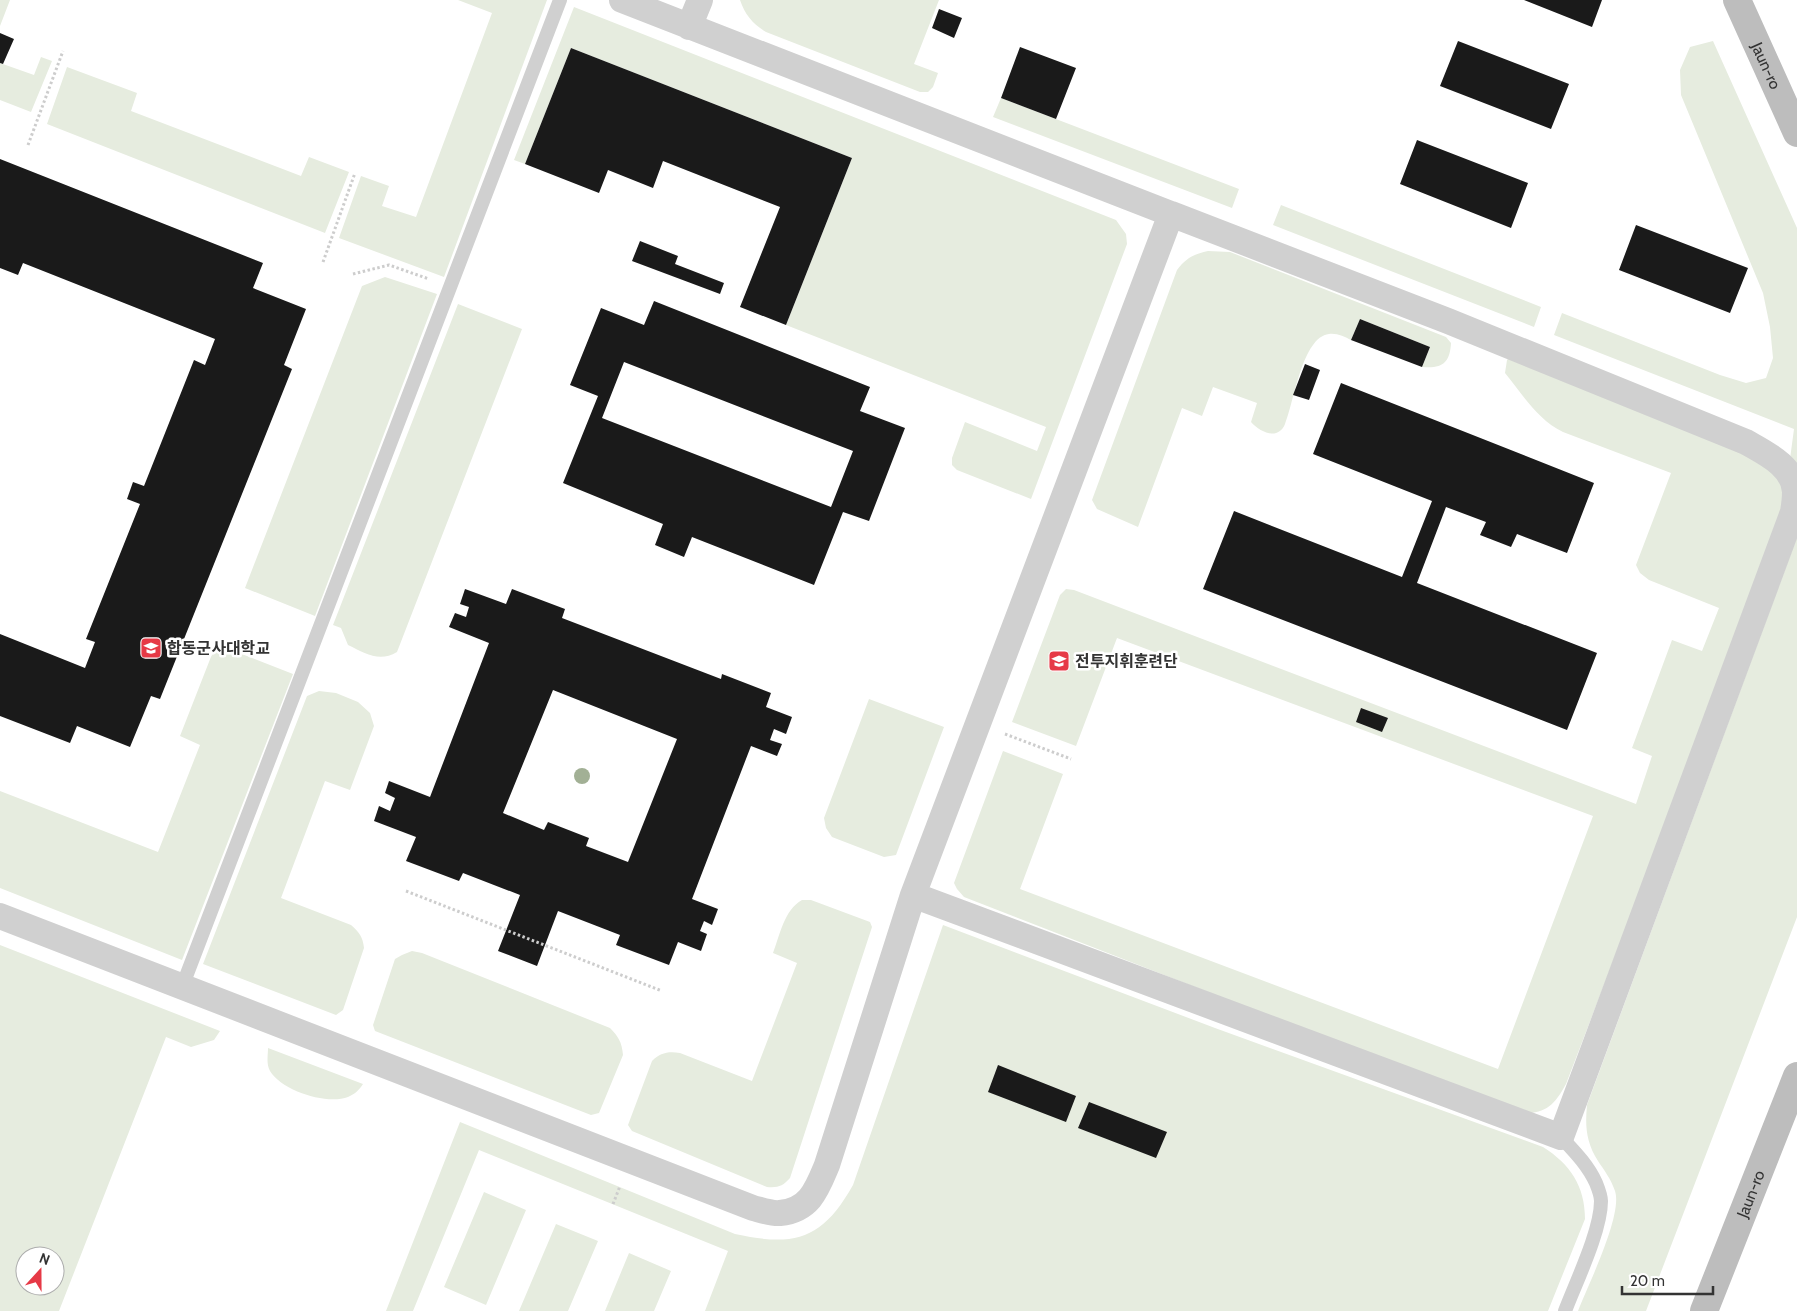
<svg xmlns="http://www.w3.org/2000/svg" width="1797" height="1311" font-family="Cabin,'Noto Sans KR',sans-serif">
  <rect width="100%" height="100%" fill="#fff"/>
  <path fill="#e6ecdf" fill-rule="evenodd" d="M0,0H10L0,26Z
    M458,0H547L444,277L339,238L361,176L389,186L382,206L416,217L492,13Z
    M740,0H939L914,64L938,73L933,87L928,92H920L766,32C753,24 745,15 740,0Z
    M574,7L1116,220L1126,234L1127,244L1031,499L957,470L952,465V458L965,422L1037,451L1046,427L786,325L852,158L571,48L525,164L514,160Z
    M1713,41L1797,228V467L1790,459L1794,429L1554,335L1562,313L1720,375L1746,383L1766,378L1773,358L1770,327L1763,293L1681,95L1680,70L1690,47Z
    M41,57L52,61L31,112L0,100V63L34,75Z
    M67,67L137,93L131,111L301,176L309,157L349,172L325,233L47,124Z
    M1001,98L1239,189L1232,208L993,117Z
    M1281,205L1541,307L1534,327L1273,225Z
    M1208,251L1230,252L1446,337L1451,343C1450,363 1442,369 1422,367L1430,347L1360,319L1351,340C1345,337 1337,333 1329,334C1302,337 1294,403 1285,424C1278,441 1260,432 1251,422L1257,403L1213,387L1202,416L1182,408L1138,527L1097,509L1092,500L1177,270C1186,258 1194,254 1208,251Z
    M385,277L437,294L315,616L245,588L362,286Z
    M458,304L522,329L397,652C379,663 365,653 348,645L341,628L333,625Z
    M1511,356L1757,454L1788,490L1745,617L1566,1084C1554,1106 1546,1113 1521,1114L964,897L957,889L954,883L1003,751L1063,774L1020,889L1498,1069L1593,816L1117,638L1076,746L1012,722L1060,595L1066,589L1074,590L1636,804L1652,756L1632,748L1672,640L1702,651L1719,608L1649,580L1640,573L1636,565L1671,473L1563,432C1537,419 1523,395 1505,373L1507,360Z
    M1797,537V917L1646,1311H1578C1588,1285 1623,1215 1615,1191C1611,1179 1604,1170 1598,1161C1586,1142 1585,1126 1587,1105Z
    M216,644L293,674L182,960L0,888V791L158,852L200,745L180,736Z
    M319,691L336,693L358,702L370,713L374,726L350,790L325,781L281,898L351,925C359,932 363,937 364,948L343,1010L336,1015L203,964L307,696Z
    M869,699L944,727L896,855L884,857L832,837L826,828L824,818Z
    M802,900H811L870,922L872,927L790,1178C783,1186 778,1188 767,1187L632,1131L628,1125L652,1061C660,1053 668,1051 680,1053L752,1081L797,963L773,953C780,935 784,910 802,900Z
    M943,925L1215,1028L1543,1147C1570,1164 1585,1186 1585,1219L1548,1311H705L728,1251L479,1150L413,1311H386L460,1122L735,1234C795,1247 822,1240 853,1185Z
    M0,945L220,1031L214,1040L191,1047L166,1037L59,1311H0ZM25,1256H55V1286H25Z
    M412,951L422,953L610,1028C618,1036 622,1042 623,1055L599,1113L591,1115L375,1031L373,1025L395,959L402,955Z
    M268,1048L363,1084C359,1090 355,1094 348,1097C327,1105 282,1091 270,1071C266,1064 268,1055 268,1048Z
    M484,1192L526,1210L486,1305L444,1287Z
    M556,1224L598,1241L568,1311H519Z
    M629,1253L671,1271L654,1311H605Z"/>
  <path fill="#1a1a1a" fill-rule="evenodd" d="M1524,0H1602L1592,27Z
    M939,9L962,18L954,38L932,28Z
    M0,33L14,39L3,64L0,63Z
    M1458,41L1569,84L1551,129L1440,86Z
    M1020,47L1076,68L1056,119L1001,98Z
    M571,48L852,158L786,325L740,307L780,207L663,161L653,188L608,170L599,193L525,164Z
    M1417,140L1528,183L1511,228L1400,184Z
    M0,159L263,263L253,288L306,309L284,365L292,369L160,699L151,696L130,747L77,726L70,743L0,716V634L85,668L95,642L86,639L140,504L127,499L133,482L144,486L194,360L205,365L215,339L23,263L18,275L0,268Z
    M1636,225L1748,268L1730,313L1619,270Z
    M640,241L678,256L675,264L724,283L720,294L632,261Z
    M654,301L870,387L860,411L905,428L869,521L843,512L814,585L692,537L684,557L655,545L663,524L563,483L598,396L570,385L601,308L644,325ZM624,362L853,451L831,507L602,418Z
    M1360,319L1430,347L1422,367L1351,340Z
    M1305,364L1320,370L1309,400L1293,395Z
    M1341,383L1594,483L1567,553L1517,534L1511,547L1480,535L1486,522L1446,507L1417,583L1597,653L1567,730L1203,589L1234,511L1402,577L1432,501L1313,454Z
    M465,589L506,604L512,589L565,609L562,618L721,679L722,674L771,693L766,707L792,717L786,734L774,729L770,740L782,744L777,756L751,746L692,899L718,909L712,925L704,921L700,931L707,934L701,951L678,942L669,965L616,945L620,935L558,911L537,966L498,951L520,895L463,873L459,881L406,861L416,837L374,821L379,806L390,811L395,798L385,793L389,781L430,797L489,643L449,627L455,613L466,617L469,607L460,604ZM553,690L677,739L628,862L586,846L589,838L548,822L544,830L503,813Z
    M1361,708L1388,718L1382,732L1356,722Z
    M998,1065L1076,1096L1066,1122L988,1092Z
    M1089,1102L1167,1132L1156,1158L1078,1128Z"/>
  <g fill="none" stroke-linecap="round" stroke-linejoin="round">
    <path stroke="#cdcdcd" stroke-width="3" stroke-dasharray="2.5 2.5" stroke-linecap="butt" d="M28,145L63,51
      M323,262L355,173
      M353,274L389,265L429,279
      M1005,734L1071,759
      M406,891L662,991
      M613,1204L620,1186"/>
    <path stroke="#d0d0d0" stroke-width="14" d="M182,987L560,0
      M1561,1137C1574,1151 1588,1165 1596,1183C1598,1188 1601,1196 1601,1201C1601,1231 1576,1282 1565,1311"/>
    <path stroke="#d0d0d0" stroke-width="26" d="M689,27L700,0
      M913,895L1561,1137L1793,512C1794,506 1795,499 1795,492C1794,466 1765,453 1746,442L1448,321L1171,214
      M0,916L753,1208C761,1210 772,1214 780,1213C810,1210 817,1189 827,1165L913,895L1171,214L622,0"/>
    <g stroke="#bdbdbd" stroke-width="28">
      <path id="s1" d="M1737,0L1797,133"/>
      <path id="s2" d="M1704,1311L1797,1076"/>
    </g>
  </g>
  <circle fill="#a2b095" cx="582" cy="776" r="8"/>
  <defs>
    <g id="university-square" transform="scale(1.125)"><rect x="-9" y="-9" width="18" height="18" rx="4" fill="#e63946" stroke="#fff"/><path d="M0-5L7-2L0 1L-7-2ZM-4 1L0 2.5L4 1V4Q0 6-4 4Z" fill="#fff"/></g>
  </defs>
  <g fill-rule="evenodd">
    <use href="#university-square" x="151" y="648"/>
    <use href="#university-square" x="1059" y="661"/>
  </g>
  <g text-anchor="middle" stroke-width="5" stroke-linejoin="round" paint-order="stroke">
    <g font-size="16" fill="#333" stroke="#fff">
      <text dy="6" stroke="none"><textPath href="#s1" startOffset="72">Jaun-ro</textPath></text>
      <text dy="6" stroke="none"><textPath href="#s2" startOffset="126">Jaun-ro</textPath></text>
    </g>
    <g font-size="16" font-weight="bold" fill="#333" stroke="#fff" text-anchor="start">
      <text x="167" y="654">합동군사대학교</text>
      <text x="1075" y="667">전투지휘훈련단</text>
    </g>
  </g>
  <g transform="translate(40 1271) rotate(21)"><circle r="24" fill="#ffffff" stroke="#adadad"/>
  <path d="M0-4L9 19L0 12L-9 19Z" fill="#e63946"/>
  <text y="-8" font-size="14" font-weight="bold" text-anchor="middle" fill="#333333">N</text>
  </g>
  <path d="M1622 1286v8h91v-8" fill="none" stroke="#333333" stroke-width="2.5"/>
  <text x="1630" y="1286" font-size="15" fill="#333333" stroke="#ffffff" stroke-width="4" paint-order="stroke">20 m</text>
</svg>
